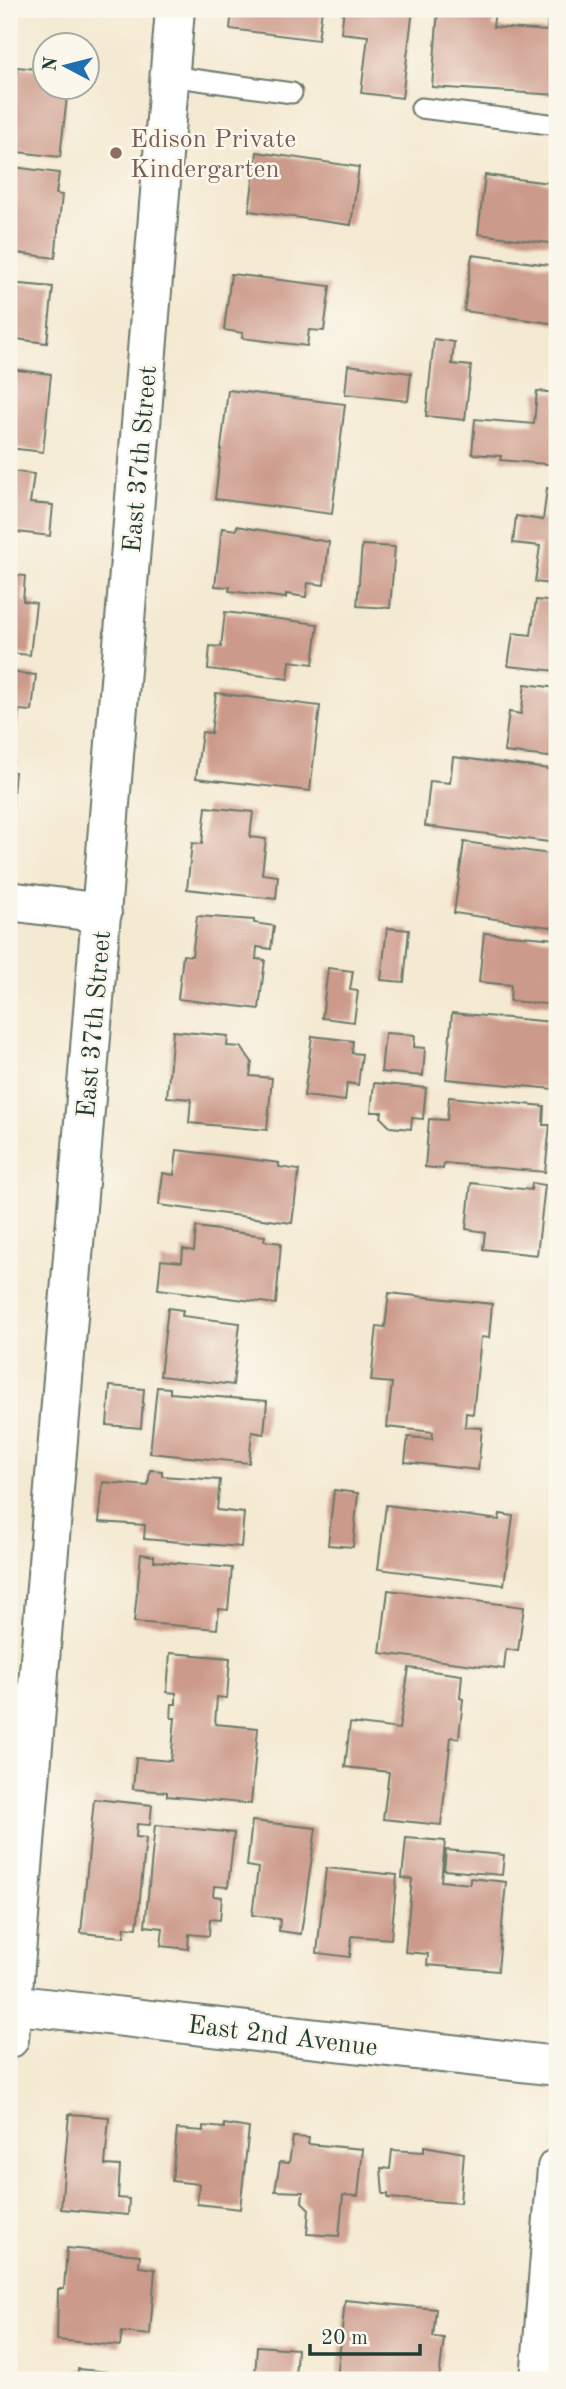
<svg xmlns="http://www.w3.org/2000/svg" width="566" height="2389" font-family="'Old Standard TT',serif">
  <rect width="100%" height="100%" fill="#fbf7ec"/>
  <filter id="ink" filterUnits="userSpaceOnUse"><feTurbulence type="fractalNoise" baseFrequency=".0143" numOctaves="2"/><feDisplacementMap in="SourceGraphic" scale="14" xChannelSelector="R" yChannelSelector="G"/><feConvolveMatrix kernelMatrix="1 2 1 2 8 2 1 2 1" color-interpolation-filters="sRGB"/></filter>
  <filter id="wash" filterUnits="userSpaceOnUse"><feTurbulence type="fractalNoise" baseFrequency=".00686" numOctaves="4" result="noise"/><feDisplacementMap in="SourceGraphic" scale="28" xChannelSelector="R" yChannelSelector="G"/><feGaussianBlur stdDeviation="1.57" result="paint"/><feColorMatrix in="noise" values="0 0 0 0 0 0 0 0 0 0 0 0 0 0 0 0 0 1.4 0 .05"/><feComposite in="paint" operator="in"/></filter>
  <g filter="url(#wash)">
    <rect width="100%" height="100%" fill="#f4e9d1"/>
    <g id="blocks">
      <path fill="#cc9a8a" d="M232,9H322L318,40L230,29Z
        M344,9H413L402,98L361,93L368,36L341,33Z
        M438,9H495L493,27L547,31L549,9H557V95L432,87Z
        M17,67L46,70V88H68L60,157L9,151V72L17,73Z
        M257,152L359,167L351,225L249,211Z
        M14,167L59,173L56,194L62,195L55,258L9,252V208Z
        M485,175L557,184V244L478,234Z
        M472,255L557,266V324L464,311Z
        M231,274L330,286L324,331L309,330L307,346L242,338L243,333L224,330Z
        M9,283L53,287L47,343L9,338Z
        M434,339L454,342L452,364L471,366L465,420L426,416Z
        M348,365L411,373L408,401L345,394Z
        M9,369L51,374L43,452L9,448Z
        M228,390L345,404L332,514L215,499Z
        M537,391L557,393V465L500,460L501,456L472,454L475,419L534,424Z
        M9,471L34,474L30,503L53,505L50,536L9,531Z
        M547,488L557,490V585L535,582L540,546L513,543L516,516L543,520Z
        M237,526L329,542L324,585L308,583L306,597L286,594V598L229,591L230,587L215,586L222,528L236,530Z
        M362,545L395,547L390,608L357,606Z
        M9,574L25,576L23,601L36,603L30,655L9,653Z
        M536,600L557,602V671L508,666L513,633L531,635Z
        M225,612L318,624L313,664L290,661L288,679L208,669L210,646L221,647Z
        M9,672L36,675L32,711L19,710L13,763H9Z
        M525,684L557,688V758L504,752L509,712L521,714Z
        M216,693L320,706L310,791L196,778L202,732L211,733Z
        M453,757L557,770V843L425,826L430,781L450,783Z
        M9,771L15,772L11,816H9Z
        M206,807L253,812L250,837L266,839L262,874L278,876L276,899L187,889L192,843L202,844Z
        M464,842L557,855V928L454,913Z
        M197,916L254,920V923L274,926L271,949L257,947L256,959L265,960L259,1009L178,999L183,955L192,956Z
        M387,928L409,930L404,982L381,980Z
        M484,933L557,939V1005L510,1001L511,985L479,982Z
        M328,968L353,971L350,990L358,991L354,1022L322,1018Z
        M452,1013L552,1022L550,1041L557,1042L553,1089L446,1079Z
        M173,1031L228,1036L227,1046L241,1047L252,1062L250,1076L272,1078L267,1130L189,1123L191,1099L167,1097Z
        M385,1033L415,1035L414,1047L425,1048L423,1076L381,1072Z
        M312,1036L353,1041L352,1053L362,1054L358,1085L347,1083L345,1101L304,1096Z
        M374,1083L426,1088L423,1119L412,1118L411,1129L390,1127L381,1118L382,1112H371Z
        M449,1097L544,1106L543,1125H550L545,1172L444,1163L443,1169L425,1167L429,1119L447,1120Z
        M177,1150L279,1163V1167L299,1170L292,1223L159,1205L163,1173L174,1175Z
        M471,1183L531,1190L532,1183L545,1185L537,1255L483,1249L485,1232L466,1229Z
        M196,1227L265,1236L264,1241L281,1243L276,1304L158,1289L161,1260L182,1262L183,1249L194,1251Z
        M389,1293L492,1304L489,1338L481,1337L473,1414L466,1413L465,1427L482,1428L478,1470L405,1462L408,1437L432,1439L433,1432L387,1427L392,1383L371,1381L377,1326L385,1327Z
        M168,1308L183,1310L182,1316L240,1323L233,1385L160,1376Z
        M110,1386L144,1389L141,1428L107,1425Z
        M157,1387L170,1388V1393L267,1401L264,1434L252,1432L249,1463L150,1453Z
        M150,1470L162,1471V1476L220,1480L217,1510L244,1513L241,1547L144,1539L145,1525L99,1522L103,1482L148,1486Z
        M334,1490L358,1493L353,1547L328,1545Z
        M386,1505L499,1520L500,1514L513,1516L504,1585L378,1569Z
        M141,1554L154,1556V1561L232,1568L228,1610L219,1609L217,1629L134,1622Z
        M388,1590L524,1607L518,1651L506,1649L504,1669L380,1653Z
        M170,1653L230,1658L227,1698L217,1697L215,1724L258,1728L251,1804L167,1796V1792L133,1789L136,1758L171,1761L175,1718H171L172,1704H176V1693L167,1692Z
        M409,1668L462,1675L460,1698L463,1699L459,1738L451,1737L441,1825L383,1819L389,1772L345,1767L350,1723L399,1729Z
        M94,1799L152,1805L150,1825L137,1824L136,1837L146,1838L137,1928L125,1927L124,1937L81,1933Z
        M252,1821L316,1828L301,1934L279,1931L280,1919L252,1915L258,1868L247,1866Z
        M155,1825L234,1833L228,1887L214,1886L213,1896L222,1897L220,1920L210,1919L209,1936L189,1934L188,1949L161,1946L163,1928L145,1926Z
        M406,1838L445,1841L441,1881L470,1884V1878L506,1882L498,1971L427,1965L428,1954L405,1952L412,1879L402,1878Z
        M446,1850L504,1855L502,1875L444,1870Z
        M326,1868L397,1875L391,1939L352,1936L350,1957L317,1953Z
        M69,2114L109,2117L105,2165L120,2166L118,2198L129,2199L128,2215L61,2209Z
        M224,2124L249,2128L240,2209L197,2204L199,2184L172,2181L177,2129L203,2131V2126L224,2128Z
        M293,2137L309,2138L308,2144L363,2149L358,2196L343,2195L339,2236L307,2234L309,2209L302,2202L303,2192L275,2191L280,2162L289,2163Z
        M424,2146L464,2153L460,2203L388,2198V2194H383L381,2168L390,2169L392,2150L424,2152Z
        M67,2248L140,2255L139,2267L155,2269L150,2335L122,2332L120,2346L57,2340L58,2289H64Z
        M345,2300L436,2309L433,2337L444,2338L439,2379L411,2376L410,2380L337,2379Z
        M257,2346L297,2349L295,2379L255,2377Z
        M78,2369L128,2374L127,2380H77Z"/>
    </g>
  </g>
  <g filter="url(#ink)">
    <use href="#blocks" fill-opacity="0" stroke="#6a796b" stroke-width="2"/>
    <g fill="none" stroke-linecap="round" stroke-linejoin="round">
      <g stroke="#6a796b" stroke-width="23">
        <path id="lane" d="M170,76L292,93
          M421,108L557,125"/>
      </g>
      <g stroke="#6a796b" stroke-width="42">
        <path id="street" d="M9,901L102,913
          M9,2004L557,2066
          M9,2039L175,9
          M540,2380L557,2168"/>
      </g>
      <use href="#lane" stroke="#fff" stroke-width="19"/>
      <use href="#street" stroke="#fff" stroke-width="38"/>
    </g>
  </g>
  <circle fill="#8d6e63" stroke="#fbf7ec" stroke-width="2.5" cx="116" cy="153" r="7"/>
  <g text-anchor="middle" stroke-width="5" stroke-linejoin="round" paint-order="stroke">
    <g font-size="26" fill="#785e54" stroke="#fbf7ec" text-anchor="start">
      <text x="130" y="147">Edison Private<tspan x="130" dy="30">Kindergarten</tspan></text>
    </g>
    <g font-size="26" fill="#1f3d34" stroke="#fbf7ec">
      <text transform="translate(139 459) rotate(-85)" y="9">East 37th Street</text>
      <text transform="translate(93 1024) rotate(-85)" y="9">East 37th Street</text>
      <text transform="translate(283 2035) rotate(7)" y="9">East 2nd Avenue</text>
    </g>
  </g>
  <rect width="566" height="2389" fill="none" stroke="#fbf7ec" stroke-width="35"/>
  <g transform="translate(66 66) rotate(277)"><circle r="33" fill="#fbf7ec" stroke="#a3ada2" stroke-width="2"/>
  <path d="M0-5L12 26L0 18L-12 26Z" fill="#1f6fb2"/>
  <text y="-10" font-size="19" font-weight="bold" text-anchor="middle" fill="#1f3d34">N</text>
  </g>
  <path d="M310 2344v10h110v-10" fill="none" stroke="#1f3d34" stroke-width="3.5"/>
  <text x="321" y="2344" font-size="21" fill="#1f3d34" stroke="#fbf7ec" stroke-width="5" paint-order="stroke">20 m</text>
</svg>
